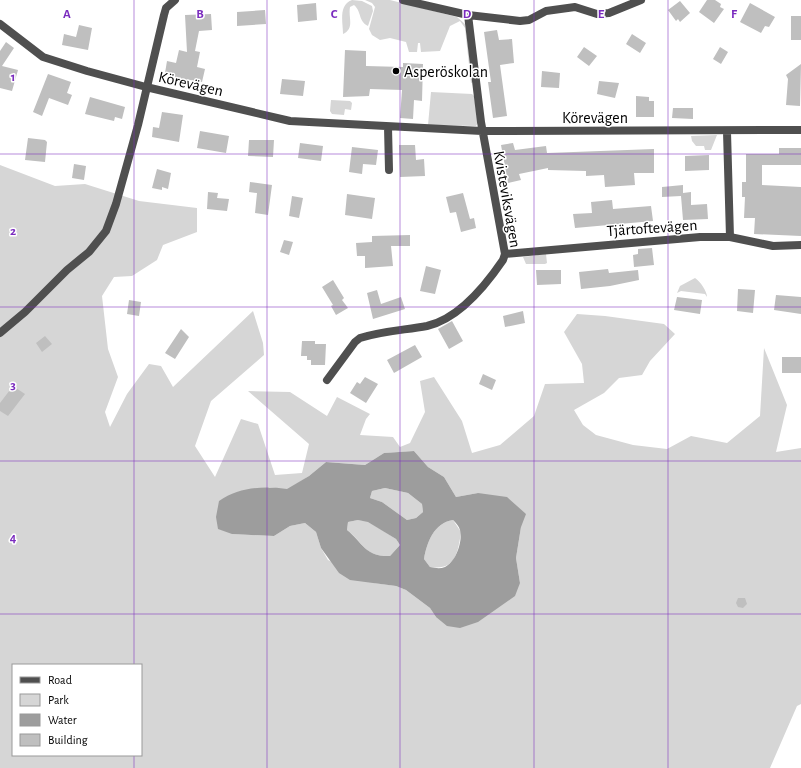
<svg xmlns="http://www.w3.org/2000/svg" width="801" height="768" font-family="'Alegreya Sans',sans-serif">
  <rect width="100%" height="100%" fill="#fff"/>
  <path fill="#d6d6d6" fill-rule="evenodd" d="M352,0L362,1L372,6L373,11L368,26C358,21 362,12 354,5L350,7C348,18 355,28 343,34C343,23 338,5 352,0Z
    M365,0H390L457,17L465,24L473,82L471,83L465,28L460,21L450,26L440,51L421,52L420,43H418L417,52H409L406,42L390,38L380,40L372,35L369,29L375,7L372,3Z
    M431,92L472,94L474,96L478,123L476,126L428,125Z
    M331,100L350,101L352,103L351,110L345,109L344,115L332,114L330,111Z
    M717,135L711,150H705L704,146H696L692,141L691,136Z
    M0,165L55,186L85,184L139,201L197,208V232L163,245L157,260L132,276L114,277L102,296L108,349L118,377L105,412L110,427L127,394L149,364L161,366L173,387L253,311L263,343L264,355L211,401L195,446L215,477L241,419L258,424L275,475L302,473L309,444L248,391L290,392L327,416L337,397L370,414L366,419L360,435L393,437L400,447L410,443L425,412L420,381L434,377L462,421L472,453L500,445L534,416L545,384L584,383L582,364L564,332L577,314L605,316L664,324L675,334L650,361L642,375L619,378L604,393L574,410L583,425L596,435L633,445L667,449L691,436L727,443L760,416L764,348L787,405L776,452L801,448V704L797,706L770,768H0ZM414,451L428,467L444,477L456,497L478,493L521,527L516,558L520,583L436,617L430,608L406,590L396,586L374,583L328,560L321,548L316,532L305,523L290,526L274,536L232,534L269,487L287,490L309,476L326,462L365,465L384,453ZM13,665H141V755H13Z
    M546,254L547,263L545,264H526L523,257Z
    M695,278C700,281 707,291 707,297L705,294L681,291L677,293L680,286Z
    M385,488L408,493L422,504L423,512L416,518L407,520L382,502L370,498L372,491Z
    M358,520L368,521L396,539L400,545L390,556C364,557 364,543 347,530L348,522Z
    M453,520L461,532C458,553 455,571 430,567L424,559C427,542 434,523 453,520Z"/>
  <path fill="#9d9d9d" fill-rule="evenodd" d="M414,451L428,467L444,477L456,497L478,493L507,497L526,514L521,527L516,558L520,583L515,596L478,622L460,628L447,626L436,617L430,608L406,590L396,586L350,580L339,573L321,548L316,532L305,523L290,526L274,536L232,534L218,529L216,517L219,501C239,487 263,486 287,489L309,476L326,462L365,465L384,453ZM385,488L408,493L422,504L423,512L416,518L407,520L382,502L370,498L372,491ZM358,520L368,522L396,539L400,545L390,556C365,557 363,543 347,530L348,522ZM453,520C456,523 459,526 460,530C463,541 456,562 445,567C440,569 435,568 430,567L424,559C427,542 434,523 453,520Z"/>
  <path fill="#bfbfbf" d="M707,0H715L721,4L720,7L724,9L714,23L699,12Z
    M680,1L690,13L680,22L678,19L676,21L668,10Z
    M316,3L317,20L298,22L297,5Z
    M750,3L775,17L769,27L765,26L761,33L740,22Z
    M265,10L266,24L237,26V12Z
    M211,14L212,30L199,31L195,51L200,52L197,67L205,69L202,82L190,80V83L175,79V75L165,73L167,61L176,63L179,50L187,52L185,15Z
    M791,16H801V40H791Z
    M79,25L92,28L88,50L62,45L64,34L76,37Z
    M497,30L499,40L512,39L514,63L500,65L507,116L493,118L488,82H491L484,32Z
    M632,34L646,43L640,53L626,44Z
    M6,42L14,48L2,66L18,70L12,91L0,88V51Z
    M584,47L597,56L589,66L577,57Z
    M720,47L728,52L721,64L713,59Z
    M345,50L366,51V66L403,67V63L423,64L422,101L414,100L413,119L400,118L402,90L370,89L369,96L343,97Z
    M801,64L800,106L786,105L788,79L786,75Z
    M542,71L560,73L559,88L541,87Z
    M48,74L71,82L67,93L72,95L68,105L49,98L42,116L33,112Z
    M282,79L305,81L303,96L280,94Z
    M599,81L619,83L615,98L597,94Z
    M636,96L649,97V101H654V117H636Z
    M90,97L125,107L122,119L115,117L114,121L85,114Z
    M673,108H693V119L672,118Z
    M162,112L183,115L179,142L152,137L153,127L159,128Z
    M200,131L229,136L226,153L197,148Z
    M28,138L45,140L47,142L45,162L25,160Z
    M249,140H274L273,157L248,156Z
    M300,143L323,146L321,161L298,158Z
    M513,143L515,150L546,146L547,153L654,149V173H634L635,185L605,187L604,175L586,176V171L548,170V168L519,174L521,180L508,183L501,145Z
    M399,145H415L416,160L424,159L425,176L400,177Z
    M352,147L378,150L376,165L363,164L362,174L349,172Z
    M779,148H801V165H762V185L801,187V236L754,234L755,218H744L745,197H742V182H746V154H779Z
    M709,155V170L685,171V156Z
    M74,164L86,166L84,180L72,178Z
    M157,169L171,173L168,189L162,187V190L152,188Z
    M250,182L272,185L268,215L255,213L257,193L249,192Z
    M683,185V193L691,192V205L707,204L708,219L683,220L681,196L662,197V187Z
    M208,192L218,193L217,198L229,199L227,211L207,209Z
    M463,193L470,219L474,218L476,228L461,232L456,212L450,213L446,197Z
    M347,194L375,198L372,219L345,215Z
    M292,196L303,198L299,218L289,216Z
    M612,200L613,209L651,206L653,221L575,228L573,214L592,213L591,202Z
    M410,235V246H391L393,266L365,268V256H357L356,243L372,242V236Z
    M284,240L293,242L289,255L280,252Z
    M652,248L654,265L634,267L633,255L638,254V249Z
    M426,266L441,270L435,294L420,291Z
    M608,269L609,273L638,270L639,280L610,286L581,289L579,272Z
    M536,270H561V284L537,285Z
    M333,280L344,298L342,300L348,308L336,315L331,306L333,305L322,287Z
    M738,289L755,290L753,313L737,311Z
    M377,290L381,304L401,297L405,309L373,319L367,293Z
    M776,295L801,297V314L774,310Z
    M677,297L702,300L700,314L674,310Z
    M129,300L141,302L139,316L127,314Z
    M523,311L525,323L505,327L503,316Z
    M452,321L463,341L449,349L438,329Z
    M181,329L189,337L175,359L165,353Z
    M45,336L52,344L42,352L36,343Z
    M302,341H315V344H326L325,365H311V360H307V356H301Z
    M415,345L422,357L394,373L387,360Z
    M782,357H801V373H782Z
    M483,374L496,380L492,390L479,384Z
    M365,377L378,384L366,403L350,393L357,382L360,384Z
    M13,386L25,394L8,416L0,411V403Z
    M738,598H745L747,604L743,608L738,607L736,603Z"/>
  <g fill="none" stroke-linecap="round" stroke-linejoin="round">
    <path stroke="#4f4f4f" stroke-width="8" d="M403,0L468,15L520,21L529,20L546,11L575,7L597,14L609,13L641,0
      M0,24L43,57L87,71L146,87L290,121L482,131L801,130
      M388,127L389,170
      M727,132L730,237
      M505,254L700,237H730L773,246L801,245
      M0,333L25,312L67,270L89,252L106,231L116,204L138,125L164,15L166,8L175,0
      M327,380L355,342L360,338C382,331 405,330 427,326C458,319 486,285 503,260L505,254L481,122L468,15"/>
  </g>
  <path fill="none" stroke="#7b2cbf" stroke-width="1" stroke-opacity="0.55" d="M134,0V665M267,0V768M400,0V768M534,0V768M668,0V768M0,154H801M0,307H801M0,461H801M0,614H801M134,755V768"/>
  <circle fill="#000" stroke="#fff" stroke-width="1.5" cx="396" cy="71" r="4"/>
  <g text-anchor="middle" stroke-width="3" stroke-linejoin="round" paint-order="stroke">
    <g font-size="16" fill="#000" stroke="#fff" text-anchor="start">
      <text x="404" y="77">Asperöskolan</text>
    </g>
    <g font-size="16" fill="#000" stroke="#fff">
      <text transform="translate(191 83) rotate(13)" y="6">Körevägen</text>
      <text x="595" y="123">Körevägen</text>
      <text transform="translate(508 199) rotate(80)" y="6">Kvisteviksvägen</text>
      <text transform="translate(652 227) rotate(-4)" y="6">Tjärtoftevägen</text>
    </g>
  </g>
  <g font-size="13" text-anchor="middle" font-weight="bold" fill="#7b2cbf" stroke="#fff" stroke-width="3" stroke-linejoin="round" paint-order="stroke">
    <text x="67" y="18">A</text>
    <text x="200" y="18">B</text>
    <text x="334" y="18">C</text>
    <text x="467" y="18">D</text>
    <text x="601" y="18">E</text>
    <text x="734" y="18">F</text>
    <text x="13" y="81">1</text>
    <text x="13" y="235">2</text>
    <text x="13" y="389">3</text>
    <text x="13" y="542">4</text>
  </g>
  <rect x="12" y="664" width="130" height="92" fill="#ffffff" stroke="#999999"/>
  <rect x="20" y="677" width="20" height="6" fill="#4f4f4f" stroke="#999999"/>
  <text x="48" y="684" font-size="12" fill="#000000">Road</text>
  <rect x="20" y="694" width="20" height="12" fill="#d6d6d6" stroke="#999999"/>
  <text x="48" y="704" font-size="12" fill="#000000">Park</text>
  <rect x="20" y="714" width="20" height="12" fill="#9d9d9d" stroke="#999999"/>
  <text x="48" y="724" font-size="12" fill="#000000">Water</text>
  <rect x="20" y="734" width="20" height="12" fill="#bfbfbf" stroke="#999999"/>
  <text x="48" y="744" font-size="12" fill="#000000">Building</text>
</svg>
